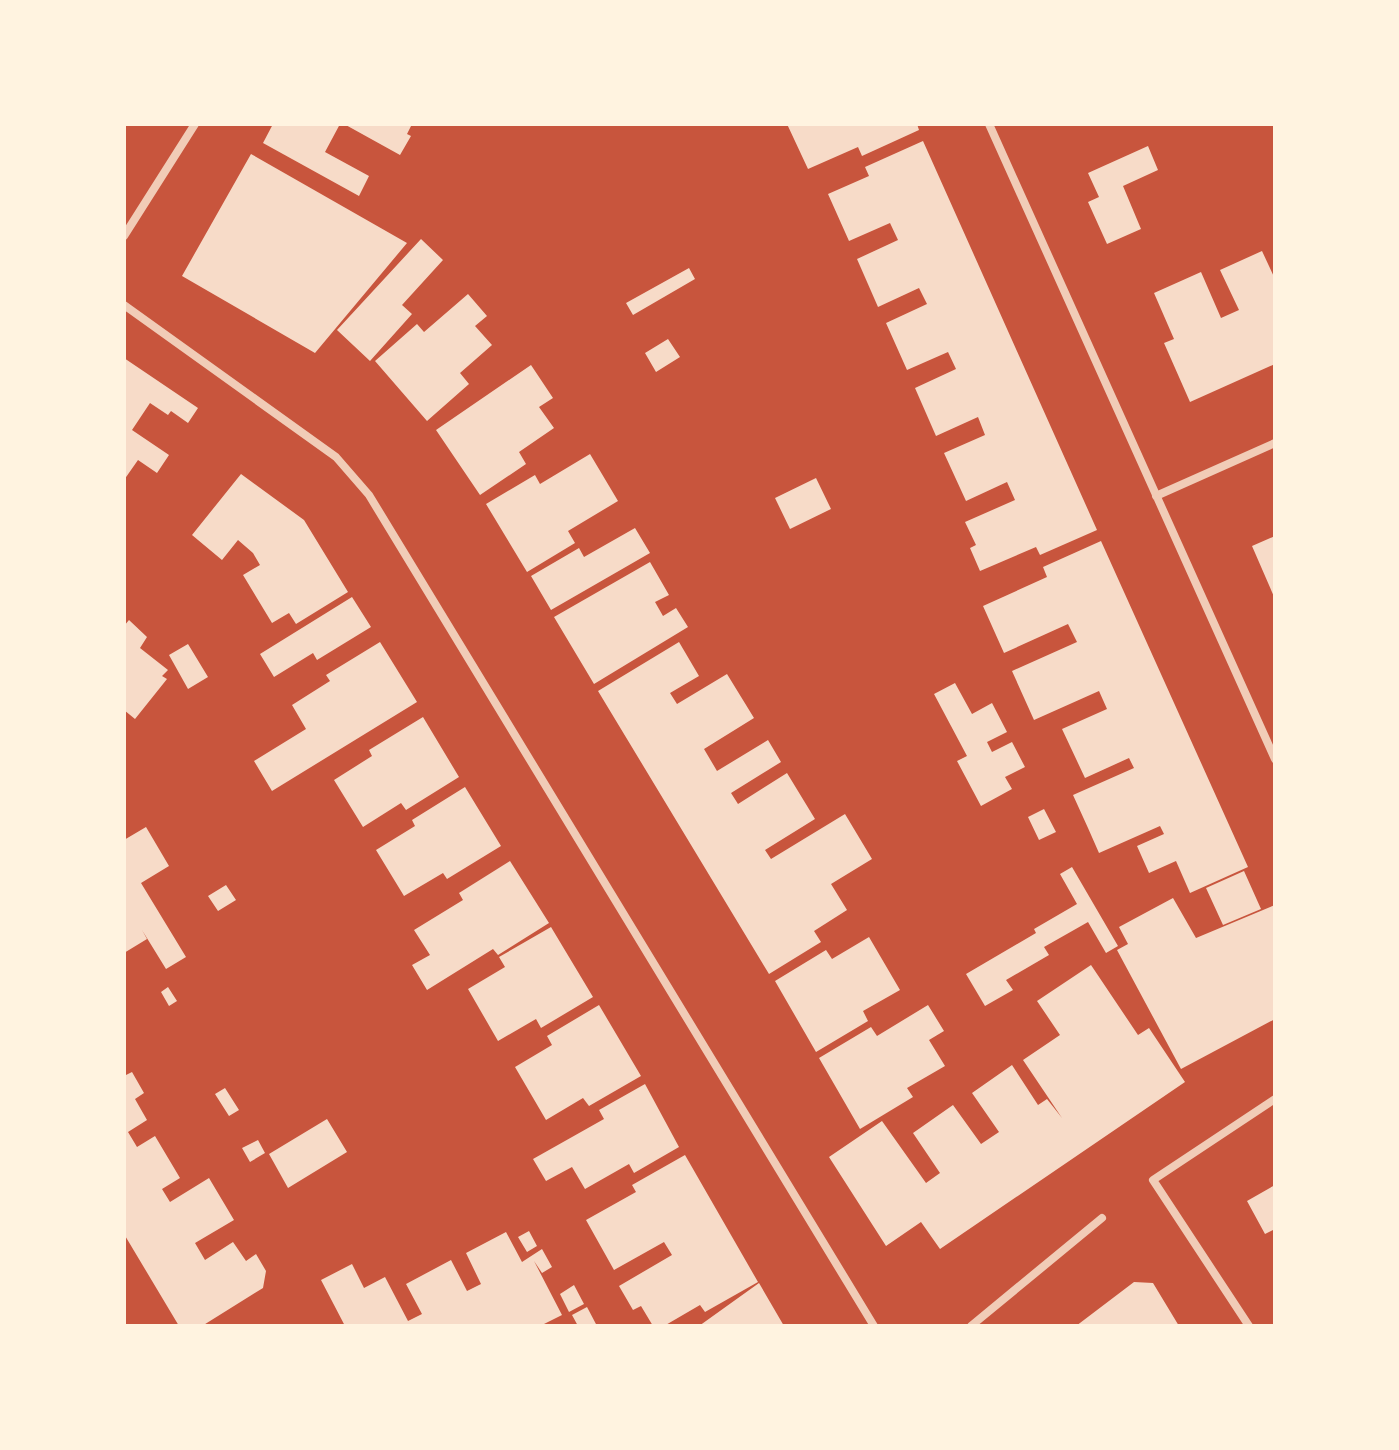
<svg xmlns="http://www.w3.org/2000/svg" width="1399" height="1450" font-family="'Alegreya Sans',sans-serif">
  <rect width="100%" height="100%" fill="#c8553d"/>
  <path fill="#f7dbc8" d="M273,124H340L325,152L369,176L359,196L263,143Z
    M344,124H412L407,134L411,136L400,155Z
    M787,124H917L919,130L862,156L858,147L808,169Z
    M923,141L1097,530L1040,555L1036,547L980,571L970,548L976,545L965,522L1015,500L1007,482L966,501L944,453L985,435L978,417L936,436L915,388L956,369L948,352L907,370L886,323L927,304L919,288L878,307L857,259L898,240L890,223L849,241L828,194L869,176L865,167Z
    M1148,146L1158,170L1123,186L1141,229L1107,244L1088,202L1099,197L1088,173Z
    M251,154L407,243L315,353L182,276Z
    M421,239L443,260L402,305L412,314L370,361L337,330Z
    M1262,251L1275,279V364L1190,402L1164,343L1174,339L1154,293L1201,272L1221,318L1239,310L1220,270Z
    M689,268L695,279L633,315L626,303Z
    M468,294L487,316L475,326L492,345L460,373L469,384L427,421L375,361L417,324L424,332Z
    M668,339L680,357L656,372L645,353Z
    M124,358L198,408L188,423L171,411L168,415L150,403L132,430L169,455L157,473L138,460L124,480Z
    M531,365L553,398L539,407L554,428L519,452L526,464L480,495L436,430Z
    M590,454L618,501L568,531L575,543L527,572L486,504L535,475L540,484Z
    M241,474L304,520L348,592L296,624L289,613L272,623L243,575L260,565L253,553L238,540L222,560L192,535Z
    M816,478L831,509L790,529L775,498Z
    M635,528L650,553L551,610L531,576L579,548L584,557Z
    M1275,536V599L1252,546Z
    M1101,541L1248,867L1190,893L1176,861L1149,873L1137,846L1164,834L1160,826L1099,853L1088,828L1073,795L1134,768L1129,758L1085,778L1062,729L1107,709L1099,691L1034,720L1012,671L1077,642L1068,624L1004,653L983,606L1047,577L1043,567Z
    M650,562L669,595L655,602L663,616L676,608L688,627L594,684L554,617Z
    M352,597L371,627L317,660L313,653L274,677L260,654Z
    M129,620L147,637L140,648L168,670L162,676L167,679L135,719L124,710V626Z
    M380,642L417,702L272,791L254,761L306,729L292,705L330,681L326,675Z
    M679,642L699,676L670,693L677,704L727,674L754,718L704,749L717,771L768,740L781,762L731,793L738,804L787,773L815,819L765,850L771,859L845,814L872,859L831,884L847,910L814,931L821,942L769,974L598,691Z
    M188,644L208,677L188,689L169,655Z
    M955,683L972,714L992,703L1007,732L987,742L992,752L1012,742L1025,767L1005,777L1012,789L981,806L957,761L967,756L934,694Z
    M423,717L459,777L406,810L401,803L363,827L334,780L372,756L369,750Z
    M465,787L501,846L447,879L443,873L404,896L376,850L415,826L412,820Z
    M1044,809L1056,832L1039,840L1028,817Z
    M146,827L169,866L141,883L186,957L166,969L142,930L147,939L124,953V840Z
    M510,861L549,923L498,955L493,949L427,990L412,965L430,955L414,930L463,900L459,893Z
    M1072,867L1118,946L1106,953L1088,922L1044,947L1049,955L1006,980L1013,990L985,1006L966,974L1036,933L1034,929L1077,904L1060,874Z
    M1244,871L1261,909L1223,925L1206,888Z
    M226,885L236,900L218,911L208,896Z
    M1173,898L1196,938L1275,905V1019L1181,1069L1117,950L1128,944L1119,927Z
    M551,927L593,997L541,1028L536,1019L498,1041L468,989L505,967L499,957Z
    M869,937L900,990L863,1011L868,1021L816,1052L775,981L826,950L832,959Z
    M1091,965L1138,1035L1149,1028L1185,1082L940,1249L921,1222L886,1246L829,1157L882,1121L926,1183L940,1173L913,1133L953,1105L981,1144L999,1132L972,1093L1012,1065L1038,1105L1047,1099L1062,1118L1023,1060L1060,1035L1037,1001Z
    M168,987L177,1001L169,1006L161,992Z
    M599,1005L641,1076L589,1106L583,1098L546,1120L515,1067L552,1045L547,1036Z
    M928,1005L944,1031L929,1040L945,1066L907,1088L913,1097L860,1129L819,1058L871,1027L877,1036Z
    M132,1072L144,1093L135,1099L147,1120L128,1132L137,1147L155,1136L180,1178L162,1189L170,1202L209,1178L234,1220L195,1243L205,1260L233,1242L246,1261L256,1254L266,1271L263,1288L202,1326H179L124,1234V1076Z
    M645,1084L679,1147L634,1173L629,1164L585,1189L572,1167L546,1181L533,1159L604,1119L599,1110Z
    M225,1088L239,1110L229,1116L215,1094Z
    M327,1119L347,1152L288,1188L269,1154Z
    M258,1140L265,1153L250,1162L242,1148Z
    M685,1155L758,1282L705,1312L700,1305L664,1326H653L641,1306L633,1310L619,1286L672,1255L664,1242L614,1270L586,1220L636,1192L632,1185Z
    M1275,1185V1229L1265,1234L1247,1201Z
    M529,1231L537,1246L527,1252L518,1237Z
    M506,1232L522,1262L542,1249L552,1267L542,1273L534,1261L562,1315L540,1326H345L321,1280L352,1264L364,1288L385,1277L408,1321L422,1314L406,1284L451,1260L467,1291L481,1284L466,1253Z
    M1134,1282L1153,1283L1179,1326H1076Z
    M759,1283L784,1326H699Z
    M574,1285L584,1304L569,1312L560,1294Z
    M587,1307L597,1326H578L572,1315Z"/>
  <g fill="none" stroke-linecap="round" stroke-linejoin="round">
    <path stroke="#f1ccb7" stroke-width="8" d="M989,124L1275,759
      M124,236L195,124
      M124,305L336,457L369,495L874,1326
      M1156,496L1275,443
      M971,1326L1102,1218
      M1249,1326L1153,1180L1275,1099"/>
  </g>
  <rect width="1399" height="1450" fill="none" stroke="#fff3e0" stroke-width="252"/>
</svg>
